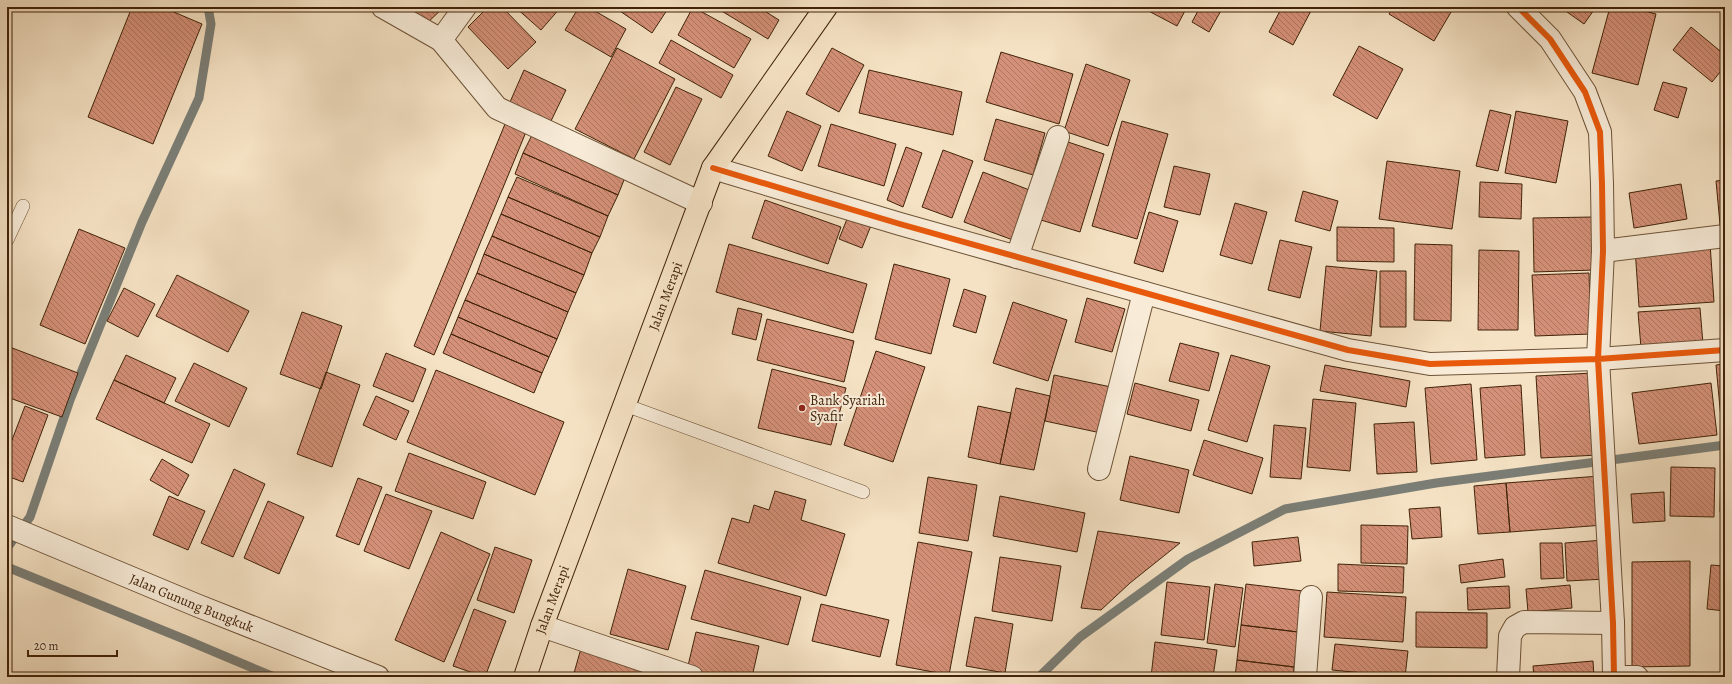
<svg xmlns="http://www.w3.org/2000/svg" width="1732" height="684" font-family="Alegreya,serif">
  <defs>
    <pattern id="building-back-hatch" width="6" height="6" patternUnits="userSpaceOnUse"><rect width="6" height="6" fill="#d49078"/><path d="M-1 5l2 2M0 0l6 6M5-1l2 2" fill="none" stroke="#ae7560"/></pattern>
  </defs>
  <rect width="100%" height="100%" fill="#f5e2c4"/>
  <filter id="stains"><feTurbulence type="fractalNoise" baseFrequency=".005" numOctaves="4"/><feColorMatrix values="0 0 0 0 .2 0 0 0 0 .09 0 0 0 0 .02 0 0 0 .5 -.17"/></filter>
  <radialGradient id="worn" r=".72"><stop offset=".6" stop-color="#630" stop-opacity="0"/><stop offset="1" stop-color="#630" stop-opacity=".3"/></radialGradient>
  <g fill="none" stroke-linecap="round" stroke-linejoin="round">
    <path stroke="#7b7e76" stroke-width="9" d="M7,548L30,517L70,400L142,222L199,98L211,24L208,7
      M7,567L184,639L274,677
      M1039,677L1080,637L1188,559L1285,509L1436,483L1725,445"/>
  </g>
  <path fill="url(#building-back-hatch)" stroke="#412308" d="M132,7H162L202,24L153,144L88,117Z
    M407,7H444L425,25Z
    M488,7H502L536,42L508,69L468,27Z
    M515,7H561L541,30Z
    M579,7H588L626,29L611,57L565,30Z
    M614,7H669L652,33Z
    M693,7L751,39L734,68L678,35Z
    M715,7H758L779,20L768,39Z
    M1141,7H1187L1177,26Z
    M1200,7H1223L1209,32L1192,22Z
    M1282,7H1313L1293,45L1269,32Z
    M1393,7H1454L1434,41L1389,14Z
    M1560,7H1596L1584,24Z
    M1610,7H1629L1656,14L1638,85L1592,73Z
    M1691,27L1725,55V66L1712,82L1673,50Z
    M671,40L733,75L721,98L659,63Z
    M1359,46L1403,69L1377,119L1333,95Z
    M617,48L675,79L634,159L575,129Z
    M832,48L864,65L839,112L806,94Z
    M1001,52L1073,74L1059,124L986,102Z
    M1086,64L1130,80L1108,146L1064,131Z
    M524,70L566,90L551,121L510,102Z
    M869,70L962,92L953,135L859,113Z
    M1663,82L1687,88L1678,118L1654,110Z
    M676,87L702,99L670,165L644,152Z
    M1490,110L1511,115L1498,171L1476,166Z
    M787,111L821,126L802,171L768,156Z
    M1516,111L1568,121L1556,183L1505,173Z
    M996,119L1045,133L1033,175L984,160Z
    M1122,121L1168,134L1137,239L1092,226Z
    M505,124L526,132L434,355L414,346Z
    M831,124L896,144L884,186L818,166Z
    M533,133L626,175L618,195L523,153Z
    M1065,141L1104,154L1080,232L1041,220Z
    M906,147L922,153L903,207L887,200Z
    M943,150L973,161L952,218L922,207Z
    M523,153L618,195L608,216L515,174Z
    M1387,161L1460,171L1452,229L1379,219Z
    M1174,166L1210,174L1200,215L1164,207Z
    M983,172L1032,191L1013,240L964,222Z
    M517,177L608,216L600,237L508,197Z
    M1725,180V234L1721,235L1716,181Z
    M1480,182L1522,184L1521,219L1479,217Z
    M1681,184L1687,219L1634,228L1629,193Z
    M1303,191L1338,201L1330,231L1295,221Z
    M508,197L600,237L592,253L501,214Z
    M765,200L841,227L828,264L752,238Z
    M1235,203L1267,212L1252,264L1220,255Z
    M1149,212L1178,221L1163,272L1134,263Z
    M501,214L592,253L584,275L492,236Z
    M849,214L872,223L862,248L839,239Z
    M1594,217L1595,270L1534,272L1533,218Z
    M1337,227L1394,228V262L1337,261Z
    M79,229L125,248L85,344L40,325Z
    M492,236L584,275L576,293L484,254Z
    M1280,240L1312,247L1300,298L1268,290Z
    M1710,243L1714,302L1639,307L1635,248Z
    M729,244L867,284L853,333L716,292Z
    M1415,244L1452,245L1451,321L1414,320Z
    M1479,250L1519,251L1518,330H1478Z
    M484,254L576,293L568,312L477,273Z
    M894,264L950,279L931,354L875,339Z
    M1326,266L1377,271L1371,336L1320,331Z
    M1380,271H1406V327H1380Z
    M477,273L568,312L557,339L465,300Z
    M1589,273L1591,334L1535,336L1532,275Z
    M177,275L249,311L228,352L156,316Z
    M124,288L155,304L138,337L107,321Z
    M964,289L986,296L976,333L953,326Z
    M1087,298L1125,309L1112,352L1075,342Z
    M465,300L557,339L549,357L458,317Z
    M1013,302L1067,320L1048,381L993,363Z
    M738,308L762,314L756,340L732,334Z
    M1700,308L1703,344L1641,348L1638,312Z
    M302,312L342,326L321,389L280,374Z
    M458,317L549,357L542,373L451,334Z
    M767,319L854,341L844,382L757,360Z
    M451,334L542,373L534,393L443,353Z
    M1180,343L1219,353L1209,391L1169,381Z
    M7,346L78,373L62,417L7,397Z
    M876,351L925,367L893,462L844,445Z
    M386,353L426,369L413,402L373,386Z
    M126,355L176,378L164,403L114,380Z
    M1231,355L1270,366L1247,442L1208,430Z
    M194,363L247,388L229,427L175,401Z
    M1725,364V429L1722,430L1716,365Z
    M1325,365L1410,381L1406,407L1320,391Z
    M772,369L846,388L831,445L758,428Z
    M436,370L564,422L535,495L407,442Z
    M326,372L360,385L332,467L297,454Z
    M1593,373L1598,455L1541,458L1536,376Z
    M1054,375L1111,387L1101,433L1045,421Z
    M114,380L210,424L192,463L96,419Z
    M1135,383L1199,400L1191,431L1127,414Z
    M1711,383L1717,435L1639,444L1632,393Z
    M1471,384L1477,460L1431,464L1425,388Z
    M1521,385L1525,455L1485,458L1480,388Z
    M1016,388L1050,396L1034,470L1000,464Z
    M376,396L409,411L396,440L363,425Z
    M1313,399L1356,403L1350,471L1307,467Z
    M25,406L48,415L23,482L7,476V453Z
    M978,406L1011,413L1000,464L968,457Z
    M1414,422L1417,472L1377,474L1374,424Z
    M1274,425L1306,428L1301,479L1270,477Z
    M1204,440L1263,458L1252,494L1193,475Z
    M409,453L486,482L473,519L395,491Z
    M1130,456L1189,470L1179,513L1120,500Z
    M162,459L189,475L178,496L150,480Z
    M1721,466H1725V513L1720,512Z
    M1671,467L1715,468L1714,517L1670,516Z
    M234,469L265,484L233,557L201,543Z
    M1600,476L1604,525L1510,532L1506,483Z
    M928,477L977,485L968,541L919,533Z
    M358,478L382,487L359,545L336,536Z
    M1506,483L1510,532L1478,534L1474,486Z
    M775,491L806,500L801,520L845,534L826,596L718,563L732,518L749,523L754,505L769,510Z
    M1664,492L1665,521L1633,523L1631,494Z
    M386,494L432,511L409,569L364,551Z
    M169,496L205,511L188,550L153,535Z
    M1000,496L1085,513L1077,552L993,536Z
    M268,501L304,517L279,574L244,558Z
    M1440,507L1442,537L1412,539L1409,509Z
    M1361,525L1408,526L1407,564L1361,563Z
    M1098,531L1180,543L1130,583L1101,610L1081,608Z
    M441,532L490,554L444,662L395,640Z
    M1298,537L1301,561L1254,566L1252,542Z
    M1604,540L1606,579L1567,581L1565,543Z
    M918,542L972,552L949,675L896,665Z
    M1540,543H1562L1564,578L1541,579Z
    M495,547L532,560L514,613L477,600Z
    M1000,557L1061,566L1052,621L992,611Z
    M1503,559L1505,577L1461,583L1459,565Z
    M1690,561V666L1632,667V562Z
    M1338,564L1404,567L1403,593L1338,591Z
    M1711,565L1725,566V611L1707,609Z
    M628,569L686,586L668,650L610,634Z
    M705,570L801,597L788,645L691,619Z
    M1167,582L1210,587L1204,640L1161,635Z
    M1215,584L1243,588L1235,647L1207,643Z
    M1246,584L1303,591L1298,632L1241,625Z
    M1570,585L1572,608L1528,612L1526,589Z
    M1509,586L1510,608L1468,610L1467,588Z
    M1327,592L1406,597L1403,642L1324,637Z
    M821,604L889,620L880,657L812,641Z
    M474,609L506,621L485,677L453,666Z
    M1416,612L1487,613V648L1416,647Z
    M975,617L1013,624L1005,673L966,666Z
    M1241,625L1298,632L1294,667L1237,660Z
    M696,632L759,646L752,677H717L687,670Z
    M1155,642L1217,650L1213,677H1151Z
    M1335,644L1408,651L1405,677L1332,670Z
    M582,645L648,664L644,677H588L574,673Z
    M1237,660L1294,667L1293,677H1235Z
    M1593,661L1594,677H1534L1533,666Z
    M963,673L980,677H962Z"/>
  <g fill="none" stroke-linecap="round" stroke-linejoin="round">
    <g stroke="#6e5337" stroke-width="14">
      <path id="lane" d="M7,240L23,206
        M625,405L863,492"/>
    </g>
    <g stroke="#6e5337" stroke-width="24">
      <g id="street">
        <path d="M383,7L441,40"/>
        <path d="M465,7L441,40L497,108L701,203"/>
        <path d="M1518,7L1550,39L1585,92L1600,132L1602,184L1603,251L1598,359L1613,623L1614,677"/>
        <path d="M713,168L900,224L1348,350L1430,364L1598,359L1725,350"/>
        <path d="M1603,251L1725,236"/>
        <path d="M1017,257L1058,137"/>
        <path d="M1099,469L1144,293"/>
        <path id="s1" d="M7,526L196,605L378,677"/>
        <path d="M542,626L692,677"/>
        <path d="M1305,677L1311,597"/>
        <path d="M1508,677L1510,636L1515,627L1524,622L1613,623"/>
        <path d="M1614,677H1637"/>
      </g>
    </g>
    <g stroke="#412308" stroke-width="24">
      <g id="primary">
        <path id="s2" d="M525,677L542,626L713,168L826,7"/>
      </g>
    </g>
    <use href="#lane" stroke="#f8ecd9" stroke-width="13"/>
    <use href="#street" stroke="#f8ecd9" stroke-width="22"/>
    <use href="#primary" stroke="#f5e2c4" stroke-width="22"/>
    <g stroke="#f8ecd9" stroke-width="8">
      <path id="cycleway" d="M1518,7L1550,39L1585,92L1600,132L1602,184L1603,251L1598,359L1613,623L1614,677
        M713,168L900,224L1348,350L1430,364L1598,359L1725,350"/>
    </g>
    <use href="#cycleway" stroke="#e8590c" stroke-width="6"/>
  </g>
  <circle fill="#8f2418" stroke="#f8ecd9" stroke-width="1.5" cx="802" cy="408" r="4"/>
  <g text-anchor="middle" stroke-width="4" stroke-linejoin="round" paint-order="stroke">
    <g font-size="14" fill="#412308" stroke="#f8ecd9">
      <text dy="5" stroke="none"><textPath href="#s2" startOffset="406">Jalan Merapi</textPath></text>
      <text dy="5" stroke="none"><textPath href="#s2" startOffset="82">Jalan Merapi</textPath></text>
      <text dy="5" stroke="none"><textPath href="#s1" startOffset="200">Jalan Gunung Bungkuk</textPath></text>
    </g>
    <g font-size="14" fill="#412308" stroke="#f8ecd9" text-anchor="start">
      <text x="810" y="405">Bank Syariah<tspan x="810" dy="16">Syafir</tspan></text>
    </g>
  </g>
  <rect width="1732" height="684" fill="none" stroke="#f5e2c4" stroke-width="24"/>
  <rect x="8" y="8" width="1716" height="668" fill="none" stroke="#412308" stroke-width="2"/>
  <rect x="12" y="12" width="1708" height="660" fill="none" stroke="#412308"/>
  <path d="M28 650v6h89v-6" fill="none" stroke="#412308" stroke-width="2"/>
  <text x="34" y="650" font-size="12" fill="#412308" stroke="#f8ecd9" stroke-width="3" paint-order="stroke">20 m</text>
  <rect width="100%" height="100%" filter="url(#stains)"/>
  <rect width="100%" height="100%" fill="url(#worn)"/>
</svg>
